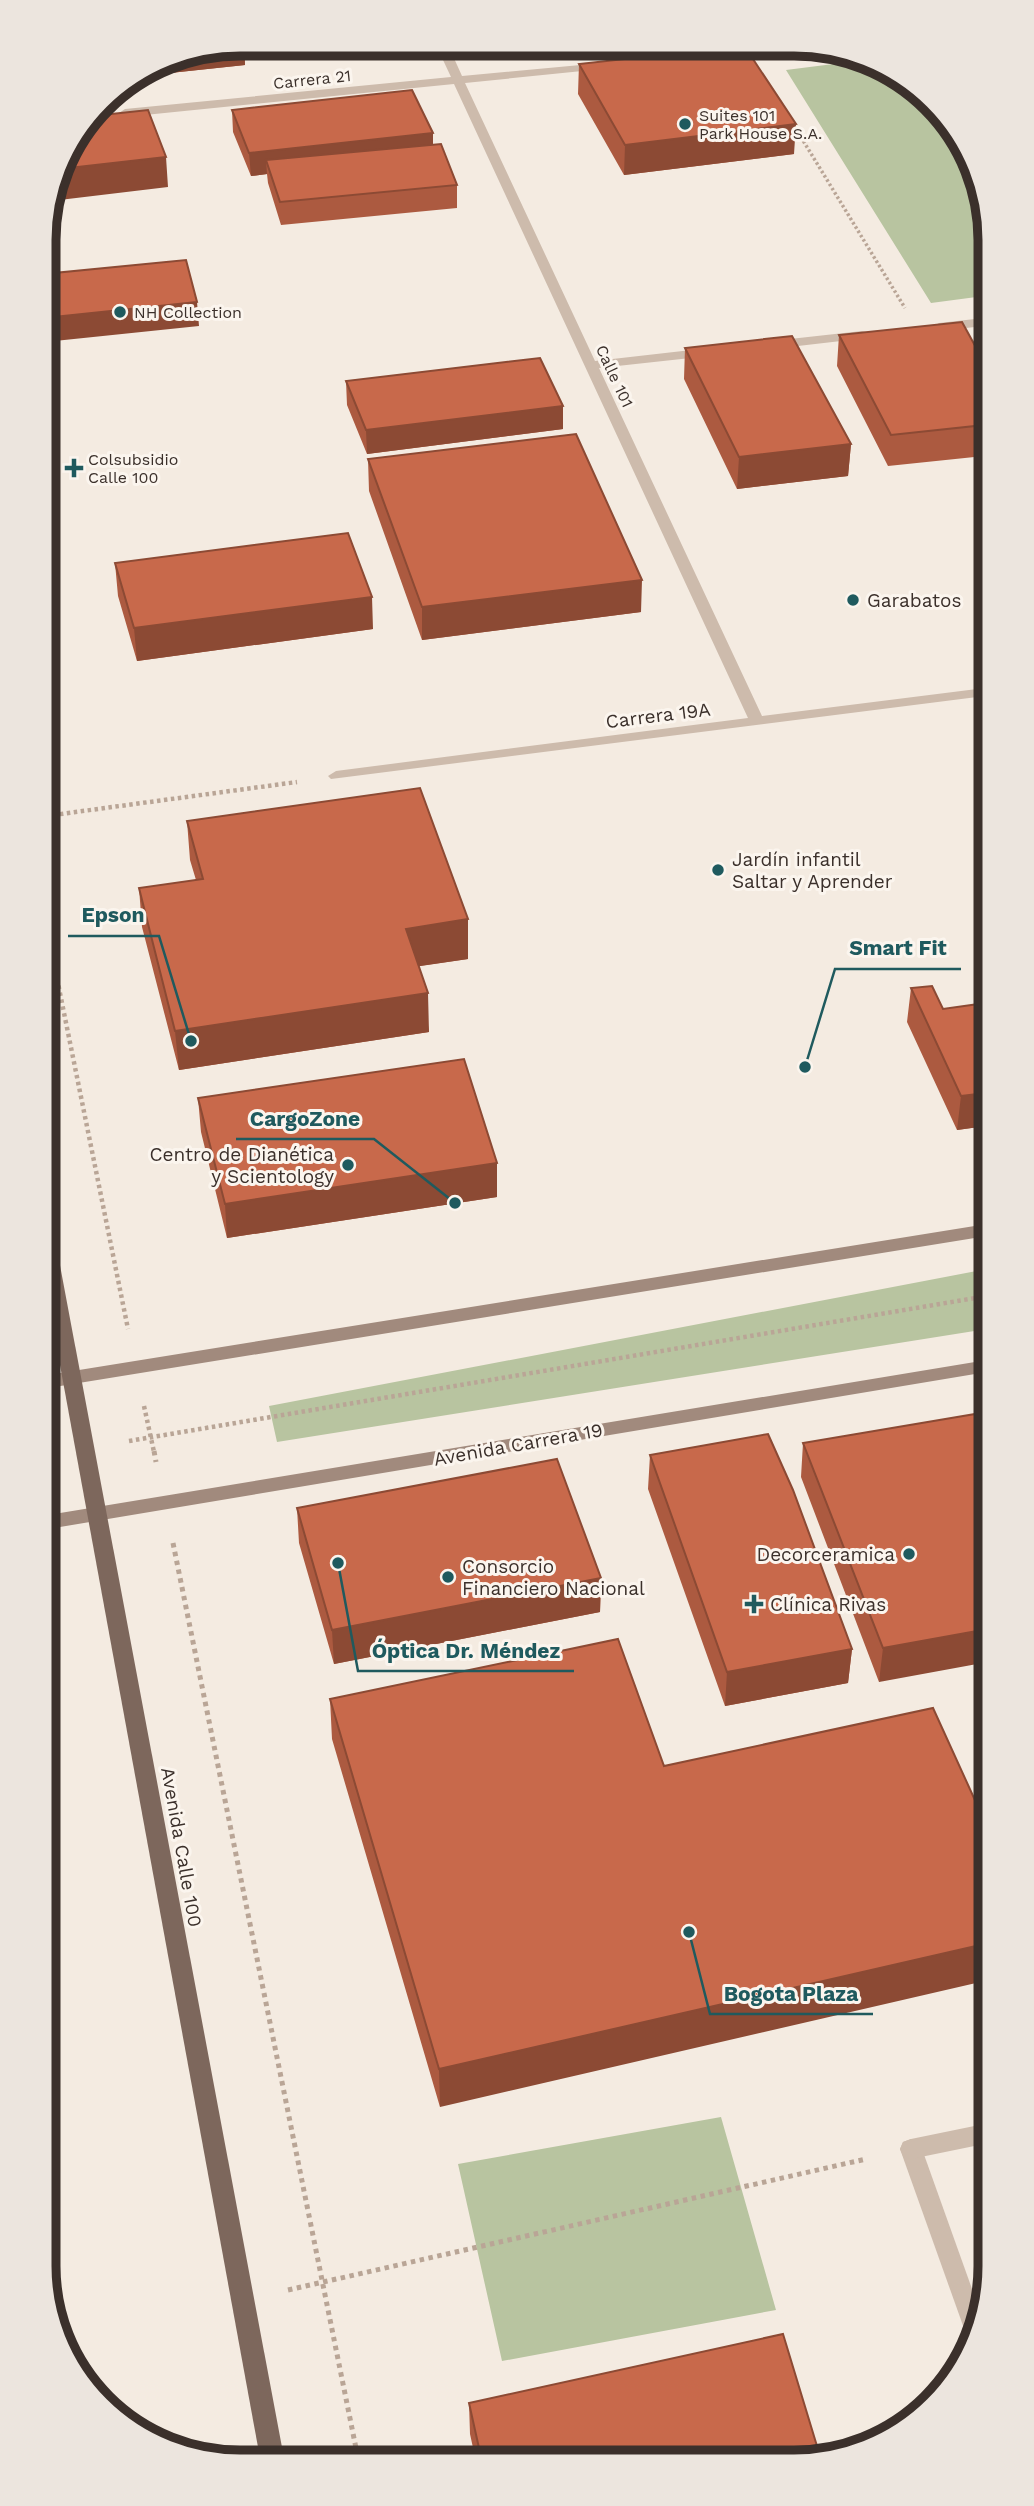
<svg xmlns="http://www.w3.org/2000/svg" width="1034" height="2506" font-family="'Work Sans',sans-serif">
  <rect width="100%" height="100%" fill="#f4ebe1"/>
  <path fill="#b8c4a0" d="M857,61L932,101L984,190V296L931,303L786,70Z
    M987,1269V1329L277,1442L269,1406Z
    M721,2117L776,2310L502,2361L458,2164Z"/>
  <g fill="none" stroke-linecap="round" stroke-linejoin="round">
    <path stroke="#b9a596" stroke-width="3.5" stroke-dasharray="2.5 2.5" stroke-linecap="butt" d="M793,124L905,308"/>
    <path stroke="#b9a596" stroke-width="4.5" stroke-dasharray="3.5 3.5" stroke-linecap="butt" d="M46,816L297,782
      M46,924L128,1329
      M144,1406L154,1452
      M129,1441L987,1296"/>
    <path stroke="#b9a596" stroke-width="5" stroke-dasharray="4.5 4.5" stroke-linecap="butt" d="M154,1451L156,1462
      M173,1543L358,2458
      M288,2290L866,2159"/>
    <path fill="#cdbbac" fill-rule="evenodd" d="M911,2139L919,2142L922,2149L981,2314L974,2343L969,2341L966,2334L900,2149L903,2142Z"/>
    <path fill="#cdbbac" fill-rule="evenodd" d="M436,45H448L462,76L602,63L608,66L602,69L465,83L595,361L709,348L715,352L709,356L599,368L762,716L985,688V696L331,779L328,776L336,771L748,718L454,84L125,117L119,113L125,109L451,77Z
      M751,47H792L786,50L724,56L718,53L724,50Z
      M984,318V326L939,331L933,327L939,323Z
      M862,331L867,332V338L772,349L766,345L772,341Z
      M989,2123V2143L911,2159L903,2156L900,2149L903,2142L911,2139Z"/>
    <path fill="#a18a7d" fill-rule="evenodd" d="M987,1224V1236L48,1388V1375Z
      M987,1360V1372L48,1529V1515Z"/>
    <path fill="#7d675c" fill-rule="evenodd" d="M47,1238L56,1244L284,2458H260L47,1294Z"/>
  </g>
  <path fill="#ac5a40" d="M240,44H244L245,65L170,73L165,59Z
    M579,64L794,154L624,175L578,94Z
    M232,110L433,133V145L457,185V208L281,225L268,183L267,174L251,176L233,132Z
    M839,335L984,362V456L888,466L837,366Z
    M685,348L851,444L848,476L737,489L684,379Z
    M346,381L563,429L367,454L347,405Z
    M368,459L641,612L422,640L369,491Z
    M115,563L373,629L137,661L118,596Z
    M187,821L468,959L419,966L429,1032L179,1070L142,927L139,888L196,880L190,860Z
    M911,988L943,1009L986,1003V1126L957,1130L907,1022Z
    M198,1098L497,1197L227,1238L201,1132Z
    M987,1412L879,1682L801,1477L803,1443Z
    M650,1455L852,1649L848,1683L725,1706L648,1489Z
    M297,1508L601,1578L600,1612L334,1664L299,1543Z
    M618,1639L440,2107L332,1739L330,1699Z
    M469,2403L820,2456L475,2457L470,2434Z"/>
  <path fill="#8c4a34" d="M240,44H244L245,65L170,73L169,58Z
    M796,124L794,154L624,175L625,145Z
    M433,133V156L266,160L267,174L251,176L249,153Z
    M166,157L168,187L51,201L60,169Z
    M197,302L199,326L45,342L44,318Z
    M563,406V429L367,454L366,430Z
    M851,444L848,476L737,489L739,457Z
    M642,580L641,612L422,640V607Z
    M372,597L373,629L137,661L134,628Z
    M468,919V959L407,968L406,929Z
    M428,993L429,1032L179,1070L175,1031Z
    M986,1093V1126L957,1130L961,1096Z
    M497,1163V1197L227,1238L225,1204Z
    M601,1578L600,1612L334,1664L332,1630Z
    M988,1629V1662L879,1682L883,1648Z
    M852,1649L848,1683L725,1706L727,1672Z
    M989,1943V1980L440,2107L439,2069Z"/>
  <path fill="#c8694b" stroke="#8c4a34" stroke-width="2" d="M734,47H745L796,124L625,145L579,64Z
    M412,90L433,133L249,153L232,110Z
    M148,110L166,157L60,169L64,154L93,116Z
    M441,144L457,185L280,202L266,160Z
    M186,260L197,302L44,318V274Z
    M962,322L984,362V425L891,435L839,335Z
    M792,336L851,444L739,457L685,348Z
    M540,358L563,406L366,430L346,381Z
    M576,434L642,580L422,607L368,459Z
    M348,533L372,597L134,628L115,563Z
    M420,788L468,919L406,929L428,993L175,1031L139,888L203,879L187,821Z
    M932,986L943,1009L986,1003V1093L961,1096L911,988Z
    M464,1059L497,1163L225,1204L198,1098Z
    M987,1412L988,1629L883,1648L803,1443Z
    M768,1434L793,1490L852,1649L727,1672L650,1455Z
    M557,1459L601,1578L332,1630L297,1508Z
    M618,1639L664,1766L933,1708L989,1831V1943L439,2069L330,1699Z
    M783,2334L820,2456L481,2457L469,2403Z"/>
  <g fill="#1f5a5e" stroke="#fbf5ee" stroke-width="2.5">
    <circle cx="685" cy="124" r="7"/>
    <circle cx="120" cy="312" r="7"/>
    <path d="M70.5 457.5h7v7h7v7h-7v7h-7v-7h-7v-7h7z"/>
    <circle cx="853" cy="600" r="7"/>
    <circle cx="718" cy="870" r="7"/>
    <circle cx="348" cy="1165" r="7"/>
    <circle cx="909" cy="1554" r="7"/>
    <circle cx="448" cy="1577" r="7"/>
    <path d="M750.5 1593.5h7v7h7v7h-7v7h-7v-7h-7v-7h7z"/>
  </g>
  <g text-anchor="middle" stroke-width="6" stroke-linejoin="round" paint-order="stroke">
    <g font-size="16" fill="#3b302b" stroke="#fbf5ee">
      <text transform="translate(312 79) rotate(-6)" y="6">Carrera 21</text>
      <text transform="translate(615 376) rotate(65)" y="6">Calle 101</text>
    </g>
    <g font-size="16" fill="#3b302b" stroke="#fbf5ee" text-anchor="start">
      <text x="699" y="121">Suites 101<tspan x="699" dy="18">Park House S.A.</tspan></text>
      <text x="134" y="318">NH Collection</text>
      <text x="88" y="465">Colsubsidio<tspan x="88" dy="18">Calle 100</tspan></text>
    </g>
    <g font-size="19" fill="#3b302b" stroke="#fbf5ee" text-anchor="start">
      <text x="867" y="607">Garabatos</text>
      <text x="732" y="866">Jardín infantil<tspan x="732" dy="22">Saltar y Aprender</tspan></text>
      <text x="334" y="1161" text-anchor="end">Centro de Dianética<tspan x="334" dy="22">y Scientology</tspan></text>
      <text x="895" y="1561" text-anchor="end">Decorceramica</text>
      <text x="462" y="1573">Consorcio<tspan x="462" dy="22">Financiero Nacional</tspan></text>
      <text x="770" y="1611">Clínica Rivas</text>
    </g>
    <g font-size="19" fill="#3b302b" stroke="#fbf5ee">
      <text transform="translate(658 715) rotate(-7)" y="7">Carrera 19A</text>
      <text transform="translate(518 1444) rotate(-10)" y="7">Avenida Carrera 19</text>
      <text transform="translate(182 1847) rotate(80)" y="7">Avenida Calle 100</text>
    </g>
  </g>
  <path d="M0 0H1034V2506H0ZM240 56H794A184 184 0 0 1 978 240V2266A184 184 0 0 1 794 2450H240A184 184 0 0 1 56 2266V240A184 184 0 0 1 240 56Z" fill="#ece5de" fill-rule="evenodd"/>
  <path fill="none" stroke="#3b302b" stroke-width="9" d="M240 56H794A184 184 0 0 1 978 240V2266A184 184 0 0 1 794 2450H240A184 184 0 0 1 56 2266V240A184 184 0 0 1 240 56Z"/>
  <path fill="none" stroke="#1f5a5e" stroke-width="2.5" d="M191 1041L159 936H68M805 1067L835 969H961M455 1203L374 1139H236M338 1563L358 1671H574M689 1932L710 2014H873"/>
  <g fill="#1f5a5e" stroke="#fbf5ee" stroke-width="2.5">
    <circle cx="191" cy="1041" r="7"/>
    <circle cx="805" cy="1067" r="7"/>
    <circle cx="455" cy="1203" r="7"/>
    <circle cx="338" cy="1563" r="7"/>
    <circle cx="689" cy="1932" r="7"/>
  </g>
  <g font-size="21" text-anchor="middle" font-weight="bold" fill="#1f5a5e" stroke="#fbf5ee" stroke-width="6" stroke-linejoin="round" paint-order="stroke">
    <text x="113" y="922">Epson</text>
    <text x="898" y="955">Smart Fit</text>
    <text x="305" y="1126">CargoZone</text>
    <text x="466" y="1658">Óptica Dr. Méndez</text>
    <text x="791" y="2001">Bogota Plaza</text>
  </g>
</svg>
